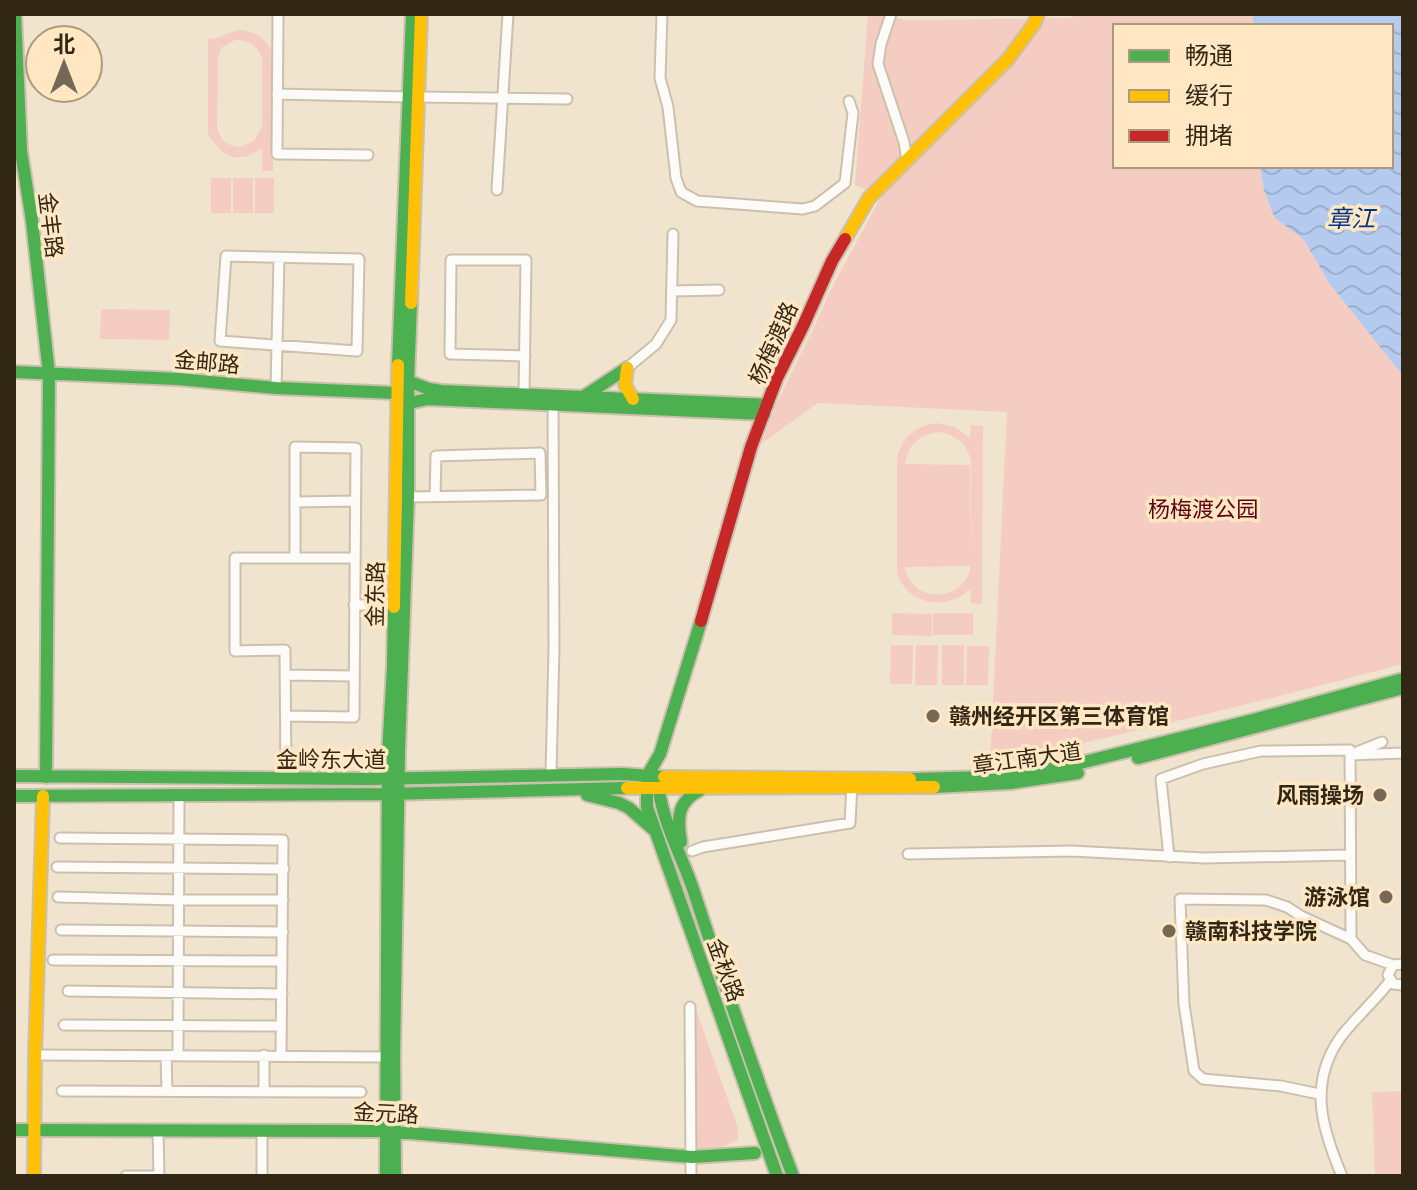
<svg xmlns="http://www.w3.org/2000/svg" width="1417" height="1190" font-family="'DM Sans','Noto Sans SC',sans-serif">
  <defs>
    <pattern id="water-waves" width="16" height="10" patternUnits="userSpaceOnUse" patternTransform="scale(2)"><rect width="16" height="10" fill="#b4caee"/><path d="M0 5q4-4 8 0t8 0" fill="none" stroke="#9baecb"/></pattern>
  </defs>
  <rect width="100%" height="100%" fill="#f1e4cf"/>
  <path fill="#f4ccc2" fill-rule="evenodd" d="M868,14L909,20L1069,18L1082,14H1252L1254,26H1115V166H1260L1264,190L1274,217L1304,240L1329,283L1403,376V664C1266,701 1128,733 990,764L1007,412L818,403L762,443L777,403L807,341L813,330L830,291L881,197L855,185Z
    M241,30C257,32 267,39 273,54V171H262V149L245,157H233L222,152L210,138L208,133V39C220,39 229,31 241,30ZM235,40C249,40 257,45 262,58V127L254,141L240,147C227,146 221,140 217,128L218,57L221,48Z
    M211,178H231V213H211Z
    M233,178H253V213H233Z
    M255,178H274V213H255Z
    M101,309L170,310L169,340L100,339Z
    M937,423L955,427L970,438L971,425L983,426L982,604L971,603L970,589C947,612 906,605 897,572V460C900,438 915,426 937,423ZM938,432C956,435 967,443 971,461L970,571C958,604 911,602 905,567L970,566V465L905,464C908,445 919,435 938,432Z
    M892,613L932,614V636L892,635Z
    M933,613H973V635H933Z
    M891,645H913L912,684H890Z
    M916,645H938L937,685H915Z
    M942,645H964V685H942Z
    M967,646H989L988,685H966Z
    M694,1004L738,1128V1140L722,1147L697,1149Z
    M1403,1091V1176H1375L1372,1092Z"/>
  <path fill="url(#water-waves)" d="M1252,14H1403V376L1329,283L1304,240L1274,217L1264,190L1260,166H1391V26H1254Z"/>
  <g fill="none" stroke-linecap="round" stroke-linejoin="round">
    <g stroke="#cbc0ae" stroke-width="13">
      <path id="street" d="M278,14L277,154L368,155
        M662,14L660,78L668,107L676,178L681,192L697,201L803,209L815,206L845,183L853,113L849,101
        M891,14L881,44L878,64L904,142L907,160
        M277,94L409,97
        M420,97L567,99
        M497,190L508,14
        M226,256L359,259L357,351L220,341Z
        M673,291L719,290
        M627,368L656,344L671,320L673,234
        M276,388L279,258
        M524,394L526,260H451L450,354L525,356
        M408,497L541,495L540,453L436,456L435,496
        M295,502L354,501
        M295,558H354
        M354,605H394
        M285,675L354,676
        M286,716L354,717L356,448L295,447V558H235V651L285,650L286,778
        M1357,752L1382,742
        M1350,755L1403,753
        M551,774L554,648L553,399
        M60,838L283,840L281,1056
        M692,851L703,847L850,823L852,783
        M908,854L1072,851L1204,858L1350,855
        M1169,857L1161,779L1203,764L1261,751L1350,750L1351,939
        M57,867L284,869
        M58,897L179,900H283
        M61,930L283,932
        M53,960L282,961
        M1403,964L1393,965L1388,975L1393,984L1403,985
        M68,991L282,994
        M690,1007L691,1176
        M64,1025L281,1026
        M35,1055L386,1057
        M264,1055V1092
        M62,1091L361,1092
        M167,1091L166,1056L178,1055L179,795
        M1319,1094L1281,1086L1203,1079L1194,1071L1184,1004L1180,899L1266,900L1287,907L1301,916L1351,939L1365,955L1393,965
        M158,1130L159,1176
        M262,1130V1176
        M126,1176H159
        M1342,1176C1322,1129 1308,1084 1340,1038C1354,1019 1375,1001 1390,981"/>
    </g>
    <g stroke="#cbc0ae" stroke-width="16">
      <path id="fast" d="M15,14L21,151L32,221L49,374L46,777
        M398,365L412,14
        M14,372L178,379L276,388L397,393
        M408,381L429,389L441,391L767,405
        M583,397L627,368
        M409,403L428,399L764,414
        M701,621L660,754L647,776V807L777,1176
        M1138,758L1403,688
        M14,776L368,779L622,774L664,777
        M910,779L989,777L1072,765L1253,720L1403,679
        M658,782C661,819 680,852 692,886C724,984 757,1080 793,1176
        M934,787L1011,783L1078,773
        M587,795L619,803L629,808L654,830
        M14,796L388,794L627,788
        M681,842C677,818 677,802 700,790
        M14,1130L386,1131L692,1157L755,1153
        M386,1176L388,754L393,666L394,607
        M395,1176L394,1058L399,751L408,497V381L411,303"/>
    </g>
    <g stroke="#cbc0ae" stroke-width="16">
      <path id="slow" d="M845,239L869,198L1008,59L1034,24L1038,14
        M411,303L421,14
        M627,368L625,385L633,399
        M394,607L398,365
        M664,777L910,779
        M627,788L934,787
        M34,1176L35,1055L43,796"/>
    </g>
    <g stroke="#cbc0ae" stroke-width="16">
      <path id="jam" d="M701,621L751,447L777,378L803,326L832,261L845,239"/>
    </g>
    <use href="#street" stroke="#fdfbf8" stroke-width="9"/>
    <use href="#fast" stroke="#4caf50" stroke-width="12"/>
    <use href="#slow" stroke="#ffc107" stroke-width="12"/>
    <use href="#jam" stroke="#c62828" stroke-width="12"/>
  </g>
  <g fill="#756956" stroke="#fee7c2" stroke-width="3">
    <circle cx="933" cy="716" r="8"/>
    <circle cx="1380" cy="795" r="8"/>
    <circle cx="1386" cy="897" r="8"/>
    <circle cx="1169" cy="931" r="8"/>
  </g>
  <g text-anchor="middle" stroke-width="7" stroke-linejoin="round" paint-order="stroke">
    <g font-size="22" fill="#322715" stroke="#fee7c2">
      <text transform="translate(51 225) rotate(83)" y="8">金丰路</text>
      <text transform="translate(773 343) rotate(-66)" y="8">杨梅渡路</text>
      <text transform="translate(207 362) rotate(5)" y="8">金邮路</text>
      <text transform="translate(375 594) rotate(-89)" y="8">金东路</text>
      <text transform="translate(1027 758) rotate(-8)" y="8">章江南大道</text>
      <text x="331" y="767">金岭东大道</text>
      <text transform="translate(726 970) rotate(70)" y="8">金秋路</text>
      <text transform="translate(386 1113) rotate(3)" y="8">金元路</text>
    </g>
    <g font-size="22" fill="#5d0213" stroke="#fee7c2">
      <text x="1203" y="517">杨梅渡公园</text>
    </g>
    <g font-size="22" font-weight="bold" fill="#322715" stroke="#fee7c2" text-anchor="start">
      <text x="949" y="724">赣州经开区第三体育馆</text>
      <text x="1364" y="803" text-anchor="end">风雨操场</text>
      <text x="1370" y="905" text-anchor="end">游泳馆</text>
      <text x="1185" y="939">赣南科技学院</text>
    </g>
    <g font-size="24" font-style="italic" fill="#003589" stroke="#fee7c2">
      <text x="1351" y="227">章江</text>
    </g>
  </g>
  <rect width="1417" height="1190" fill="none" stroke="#322715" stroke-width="32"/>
  <rect x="1113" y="24" width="280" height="144" fill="#fee7c2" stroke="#ac9a7d" stroke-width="2"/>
  <rect x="1129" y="50" width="40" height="12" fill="#4caf50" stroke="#ac9a7d" stroke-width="2"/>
  <text x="1185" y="64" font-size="24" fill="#322715">畅通</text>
  <rect x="1129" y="90" width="40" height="12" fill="#ffc107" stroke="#ac9a7d" stroke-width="2"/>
  <text x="1185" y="104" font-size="24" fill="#322715">缓行</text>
  <rect x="1129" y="130" width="40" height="12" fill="#c62828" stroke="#ac9a7d" stroke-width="2"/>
  <text x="1185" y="144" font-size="24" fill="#322715">拥堵</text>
  <g transform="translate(64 64)"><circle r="38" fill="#fee7c2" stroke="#ac9a7d" stroke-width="2"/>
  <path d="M0-6L14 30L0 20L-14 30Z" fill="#756956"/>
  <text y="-12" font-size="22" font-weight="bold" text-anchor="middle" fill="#322715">北</text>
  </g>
</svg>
